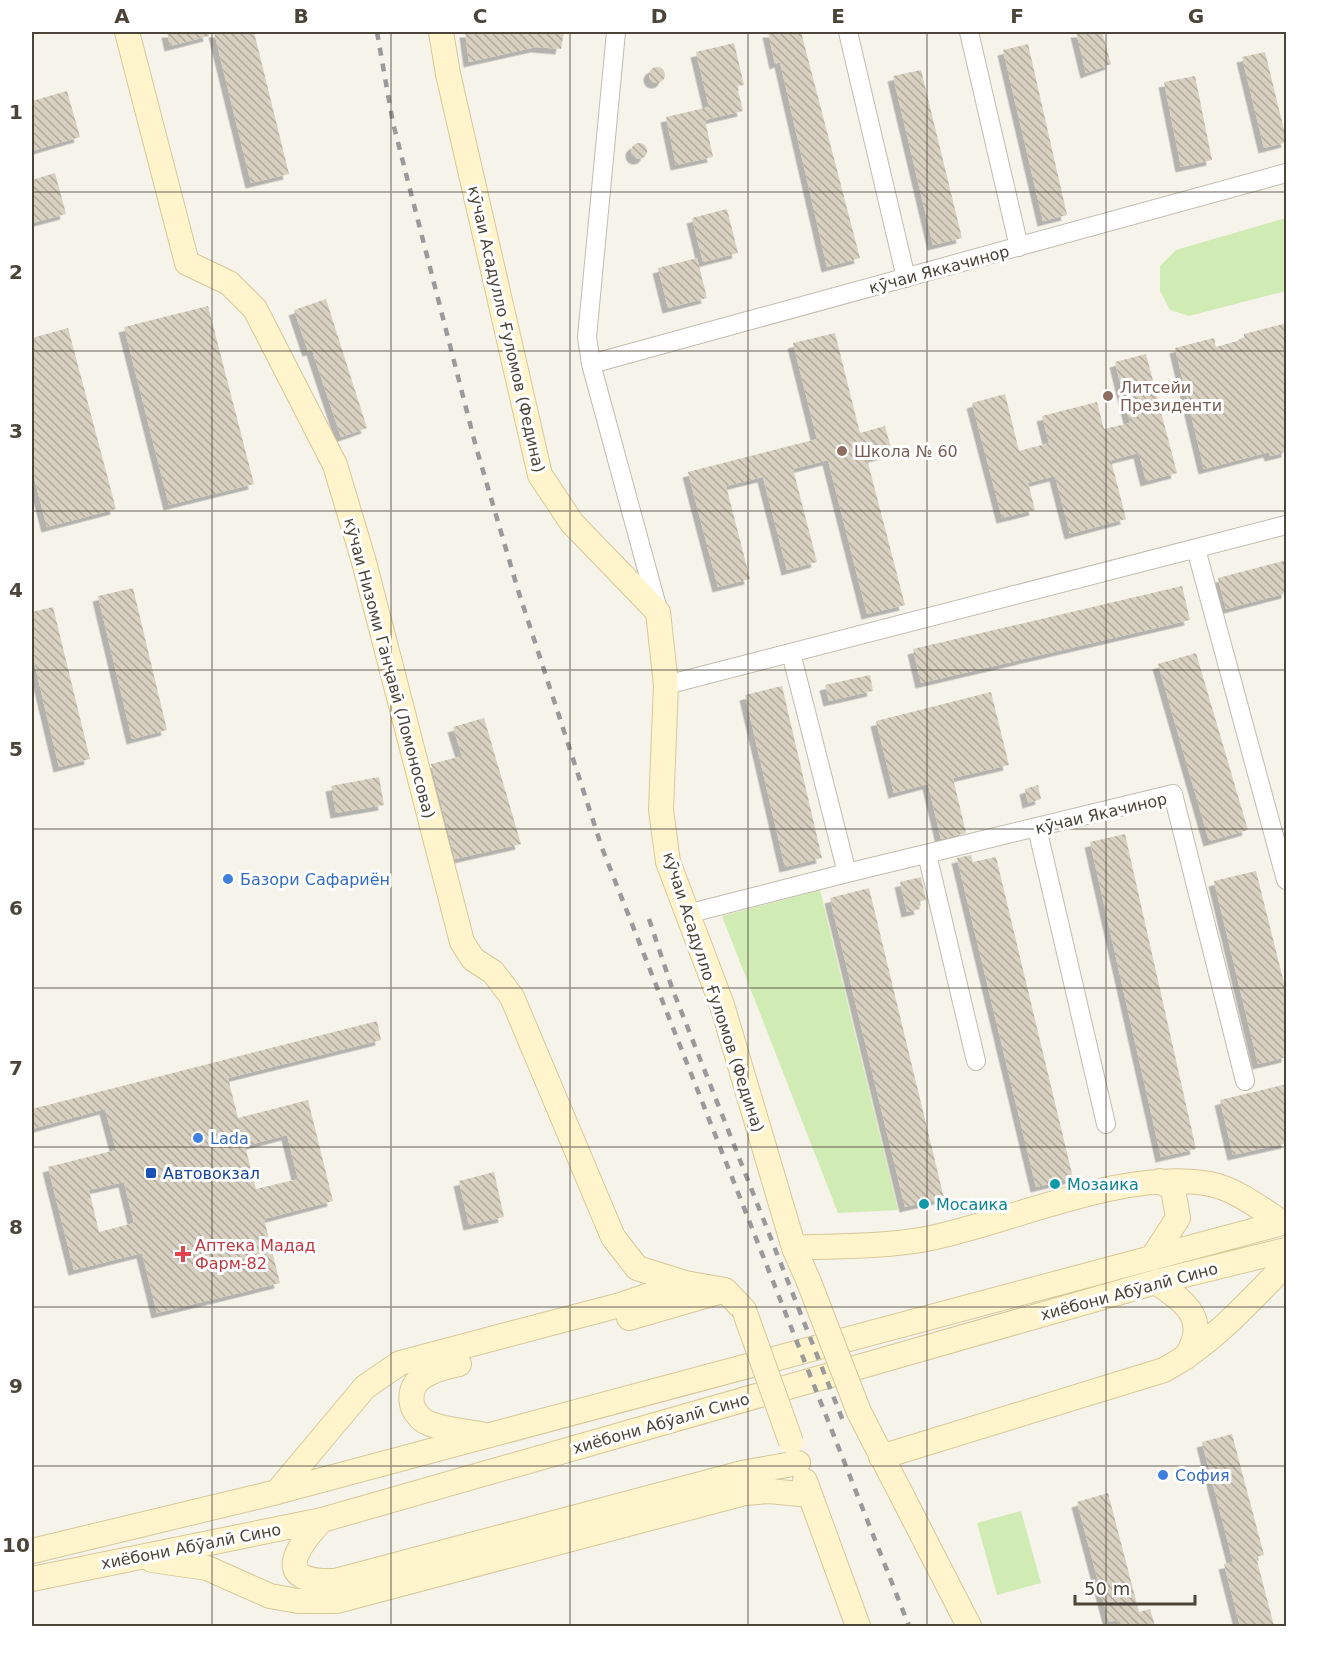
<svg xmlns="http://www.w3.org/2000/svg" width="1318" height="1658" font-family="'DejaVu Sans',sans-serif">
  <defs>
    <pattern id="building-back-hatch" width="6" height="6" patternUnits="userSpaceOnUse" patternTransform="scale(1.5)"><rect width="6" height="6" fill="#d8d0c0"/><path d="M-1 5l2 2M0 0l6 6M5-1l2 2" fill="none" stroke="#b1aa9d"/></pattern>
    <filter id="shadow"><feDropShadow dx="-5.5" dy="5.5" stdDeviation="0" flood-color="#0004"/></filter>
  </defs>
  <rect width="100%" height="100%" fill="#f6f3eb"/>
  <path fill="#d0ebb4" d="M1286,218V291L1189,316L1170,310L1160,291V266L1176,250Z
    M820,890L898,1210L838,1213L722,916Z
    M1021,1511L1041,1583L997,1595L977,1523Z"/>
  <path fill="url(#building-back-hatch)" fill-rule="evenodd" filter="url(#shadow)" d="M167,32H208L209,36L170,46Z
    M214,32H254L289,174L251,183Z
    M465,32H564L561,49L536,47L469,62Z
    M768,32H801L860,258L827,267L780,62L775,64Z
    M1076,32H1102L1111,64L1086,73Z
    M734,43L744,85L737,86L743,111L705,120L713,157L676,165L666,117L709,107L696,52Z
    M1028,44L1067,215L1043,221L1003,50Z
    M1265,52L1287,142L1264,148L1242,57Z
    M649 75a8 8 0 1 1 16 0a8 8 0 1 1-16 0Z
    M921,70L962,238L933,245L893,76Z
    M1195,76L1212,160L1181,167L1164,82Z
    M67,91L80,137L32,151V101Z
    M631 151a8 8 0 1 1 16 0a8 8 0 1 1-16 0Z
    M55,173L66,214L32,223V180Z
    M727,209L738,253L703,262L692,218Z
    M697,258L707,298L668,308L658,268Z
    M326,299L367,428L341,437L312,350L308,351L294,310Z
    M208,306L254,484L169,505L124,327Z
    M1287,323V452L1270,456L1269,452L1204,469L1175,348L1214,338L1216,347L1244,339V334Z
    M68,328L116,509L47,527L32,470V338Z
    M835,333L860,433L885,426L892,452L867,459L905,605L867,614L828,460L793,469L817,562L787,570L763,477L726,486L750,579L718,587L688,472L817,439L793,343Z
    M1146,354L1177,473L1146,481L1139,453L1111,460L1126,519L1070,534L1055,476L1028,483L1035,510L1002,518L972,403L1005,394L1019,451L1049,443L1042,416L1097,402L1104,429L1130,423L1115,362Z
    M1287,560V593L1226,609L1218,578Z
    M1182,586L1190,620L921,683L913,649Z
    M133,588L167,730L132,739L98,596Z
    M53,607L90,759L59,767L32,653V612Z
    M1196,653L1248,830L1209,841L1158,664Z
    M870,675L873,691L829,701L825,685Z
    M782,686L822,858L785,867L745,695Z
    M991,692L1009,765L953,778L966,833L941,839L928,784L894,793L876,721Z
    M484,718L521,844L455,859L431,764L462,756L453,727Z
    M379,777L384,805L336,813L331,786Z
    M1038,785L1041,799L1028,803L1025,789Z
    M1125,834L1196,1149L1161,1157L1090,842Z
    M971,855L973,862L996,857L1073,1178L1036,1187L957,858Z
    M1256,871L1287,995V1057L1258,1064L1214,881Z
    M921,877L926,900L918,902L920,909L907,912L900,882Z
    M869,888L944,1198L905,1207L830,898Z
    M377,1021L381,1040L228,1078L238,1118L308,1100L333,1201L264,1219L280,1283L157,1313L142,1253L74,1270L48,1167L116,1150L105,1109L32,1129V1109ZM287,1135L298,1179L256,1189L245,1146ZM124,1182L134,1223L99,1232L89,1190Z
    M1287,1084V1143L1233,1155L1220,1100Z
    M494,1172L504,1217L469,1225L459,1181Z
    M1232,1434L1264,1555L1256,1557L1274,1626H1240L1224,1564L1233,1562L1202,1442Z
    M1108,1493L1139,1612L1150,1609L1155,1626H1119L1117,1620L1109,1622L1077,1502Z"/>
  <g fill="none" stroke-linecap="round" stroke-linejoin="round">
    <g stroke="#c2bcad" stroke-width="20">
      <path id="street" d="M616,32L587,337L591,364L658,610
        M848,32L906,278
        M969,32L1019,247
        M591,364L1286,173
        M1196,549L1286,880
        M791,653L847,873L1173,794L1245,1081
        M666,685L1286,525
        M1037,828L1106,1124
        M927,854L976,1061
        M687,914L847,873"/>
    </g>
    <g stroke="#d7c89a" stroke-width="26">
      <path id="secondary" d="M127,32L187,263L229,283L255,309L335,465L364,562L462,942L473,959L493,972L512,997L613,1237L637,1268L685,1283
        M441,32L448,74L540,475L572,523L658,612L666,685L661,810L668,862L722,1005L794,1248L809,1282
        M794,1248C837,1246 883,1247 926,1239C1012,1222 1123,1168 1210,1184C1236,1189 1261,1209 1283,1223
        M1152,1258L1178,1218L1173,1189L1160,1181
        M1156,1282C1186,1303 1210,1319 1186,1357
        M629,1318L722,1291
        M459,1364C438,1369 407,1375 412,1404C413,1410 421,1420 426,1422C442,1430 464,1431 481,1434
        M859,1412L969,1626
        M881,1457L1164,1370C1212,1344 1249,1302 1286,1264
        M805,1481L858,1626
        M277,1492L365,1387L400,1363L620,1305L685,1283L725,1290L744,1310
        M322,1520C294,1550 273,1583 335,1581L742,1473L798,1463
        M32,1551L277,1492L1286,1222
        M152,1560L207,1568L270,1596L298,1601H337L745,1493L769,1491L810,1495
        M32,1579L322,1520L1156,1282L1286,1250"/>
    </g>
    <use href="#street" stroke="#fff" stroke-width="18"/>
    <use href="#secondary" stroke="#fff4cc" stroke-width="24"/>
    <path stroke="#9a9a9a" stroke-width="4.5" stroke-dasharray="8 8" stroke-linecap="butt" d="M377,32L393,123L476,447L518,590L602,848L909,1626
      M649,919L672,988L845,1426"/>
    <g stroke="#d7c89a" stroke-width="26" stroke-linecap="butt">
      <path id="secondary-bridge" d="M809,1282L859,1412
        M744,1310L791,1442"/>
    </g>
    <use href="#secondary-bridge" stroke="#fff4cc" stroke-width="24"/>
  </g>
  <path fill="none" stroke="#4b4438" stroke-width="1.5" stroke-opacity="0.55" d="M212,32V1626M391,32V1626M570,32V1626M748,32V1626M927,32V1626M1106,32V1626M32,192H1286M32,351H1286M32,511H1286M32,670H1286M32,829H1286M32,988H1286M32,1147H1286M32,1307H1286M32,1466H1286"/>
  <g fill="#8d6e63" stroke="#fff" stroke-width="2">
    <circle cx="1108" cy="396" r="6"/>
    <circle cx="842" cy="451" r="6"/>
  </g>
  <g fill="#3f7fe0" stroke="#fff" stroke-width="2">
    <circle cx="228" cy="879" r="6"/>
    <circle cx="198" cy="1138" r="6"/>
    <circle cx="1163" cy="1475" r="6"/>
  </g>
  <rect fill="#1a4fb4" stroke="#fff" stroke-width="2" x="145" y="1167" width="12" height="12" rx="3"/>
  <g fill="#0f9aa8" stroke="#fff" stroke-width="2">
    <circle cx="1055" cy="1184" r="6"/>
    <circle cx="924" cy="1204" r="6"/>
  </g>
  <path fill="#e0444e" stroke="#fff" stroke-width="2" d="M180 1245h6v6h6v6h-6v6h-6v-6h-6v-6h6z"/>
  <g text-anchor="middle" stroke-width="6" stroke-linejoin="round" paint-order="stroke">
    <g font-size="16" fill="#4b4438" stroke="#fff">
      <text transform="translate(939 269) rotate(-15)" y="6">кӯчаи Яккачинор</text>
      <text transform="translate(507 329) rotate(77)" y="6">кӯчаи Асадулло Ғуломов (Федина)</text>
      <text transform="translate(390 668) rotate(75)" y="6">кӯчаи Низоми Ганҷавӣ (Ломоносова)</text>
      <text transform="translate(1101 813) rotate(-13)" y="6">кӯчаи Якачинор</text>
      <text transform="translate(714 992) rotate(72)" y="6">кӯчаи Асадулло Ғуломов (Федина)</text>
      <text transform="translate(1129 1291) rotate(-15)" y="6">хиёбони Абӯалӣ Сино</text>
      <text transform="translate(661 1423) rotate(-16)" y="6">хиёбони Абӯалӣ Сино</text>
      <text transform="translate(191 1546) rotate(-11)" y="6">хиёбони Абӯалӣ Сино</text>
    </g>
    <g font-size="16" fill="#785e54" stroke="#fff" text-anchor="start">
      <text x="1120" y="393">Литсейи<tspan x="1120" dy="18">Президенти</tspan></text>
      <text x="854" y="457">Школа № 60</text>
    </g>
    <g font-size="16" fill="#366cbe" stroke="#fff" text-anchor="start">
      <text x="240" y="885">Базори Сафариён</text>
      <text x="210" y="1144">Lada</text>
      <text x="1175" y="1481">София</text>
    </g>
    <g font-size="16" fill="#164399" stroke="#fff" text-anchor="start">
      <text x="163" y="1179">Автовокзал</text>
    </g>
    <g font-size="16" fill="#0d838f" stroke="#fff" text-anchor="start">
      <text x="1067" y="1190">Мозаика</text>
      <text x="936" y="1210">Мосаика</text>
    </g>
    <g font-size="16" fill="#be3a42" stroke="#fff" text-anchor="start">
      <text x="195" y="1251">Аптека Мадад<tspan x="195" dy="18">Фарм-82</tspan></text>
    </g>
  </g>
  <rect width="1318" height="1658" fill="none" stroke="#ffffff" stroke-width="66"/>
  <path d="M1075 1595v9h120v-9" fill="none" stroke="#4b4438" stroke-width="3"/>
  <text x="1084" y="1595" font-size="18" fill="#4b4438" stroke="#ffffff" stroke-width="4.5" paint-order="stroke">50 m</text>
  <rect x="33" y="33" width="1252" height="1592" fill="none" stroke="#4b4438" stroke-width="2"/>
  <g font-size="20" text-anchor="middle" font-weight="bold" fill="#4b4438">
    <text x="122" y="23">A</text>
    <text x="301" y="23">B</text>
    <text x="480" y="23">C</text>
    <text x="659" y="23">D</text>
    <text x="838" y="23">E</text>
    <text x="1017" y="23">F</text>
    <text x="1196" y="23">G</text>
    <text x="16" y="119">1</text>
    <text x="16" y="279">2</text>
    <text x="16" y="438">3</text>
    <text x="16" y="597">4</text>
    <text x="16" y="756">5</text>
    <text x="16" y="915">6</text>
    <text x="16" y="1075">7</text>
    <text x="16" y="1234">8</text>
    <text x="16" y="1393">9</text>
    <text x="16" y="1552">10</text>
  </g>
</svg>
